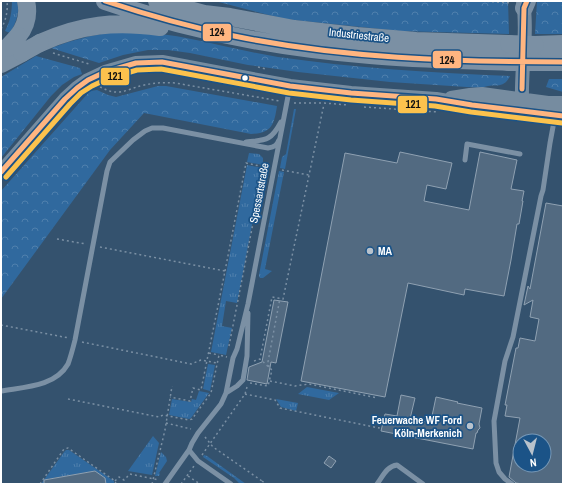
<svg xmlns="http://www.w3.org/2000/svg" width="564" height="485" font-family="'Archivo Narrow',sans-serif">
  <defs>
    <pattern id="grass-tufts" width="24" height="20" patternUnits="userSpaceOnUse"><rect width="24" height="20" fill="#30699e"/><path d="M3 7l-1-3M5 7V3M7 7l1-3M15 17l-1-3M17 17v-4M19 17l1-3" fill="none" stroke="#4f80ad"/></pattern>
    <pattern id="forest-crowns" width="20" height="18" patternUnits="userSpaceOnUse"><rect width="20" height="18" fill="#30699e"/><path d="M2 6a3 3 0 1 1 6 0M12 15a3 3 0 1 1 6 0" fill="none" stroke="#4f80ad"/></pattern>
  </defs>
  <rect width="100%" height="100%" fill="#34526e"/>
  <path fill="url(#grass-tufts)" d="M12,1H17C20,13 16,23 10,33L5,31C10,22 12,12 12,1Z
    M294,109H296L285,169L280,168L282,157L286,154Z
    M249,153L259,154L263,158V165L247,162Z
    M247,165L263,168L237,303L226,301L222,326L232,328L226,355L211,352Z
    M279,171L284,172L265,269L272,271L263,278H260L259,276V275Z
    M208,364L215,365L210,391L203,389Z
    M307,387L339,393L329,400L298,394Z
    M199,391L209,393L191,418L189,419L169,415L172,399L191,402L192,399L196,400Z
    M276,399L298,403L296,411L281,407Z
    M153,436L159,443L152,475L128,471Z
    M66,450H69L114,481V484H106L105,478L95,471L47,479L44,484H41L64,452Z
    M161,452L166,457L167,461L159,473L160,474L159,476H155Z
    M204,455L207,456L246,484H240L234,478L203,457Z"/>
  <path fill="url(#forest-crowns)" d="M215,1H508L509,34L400,31L284,19Z
    M537,1H563V34H535Z
    M114,32C138,33 162,33 186,38C217,44 247,52 278,57C355,68 433,73 510,76C503,91 493,82 482,88L390,82L298,72L248,65L190,53L168,50H148L123,55L99,63L51,48C73,40 91,35 114,32Z
    M36,56L80,68L82,74L74,77L62,85L51,96L1,158V77Z
    M549,79H563V92L546,87Z
    M158,86H166L277,106C274,125 272,133 251,134L144,113L110,150L1,299V191L90,91L97,90L108,95L116,97Z"/>
  <path fill="#526a81" stroke="#8fa1b2" fill-rule="evenodd" d="M400,152L452,163L446,189L427,185L424,201L469,210L480,152L517,160L511,189L524,191L522,201H523L519,224H517L511,260L504,296L465,289L464,295L408,283L385,397L301,381L345,153L397,163Z
    M546,203L563,206V484H523L516,483L509,477L520,418L505,416L507,405H505L516,348H518L520,338L535,341L539,319L530,317L533,300L524,305L528,286L530,289ZM520,441H544V465H520Z
    M274,300L288,302L276,363L271,362L267,384L247,380L249,367L262,362Z
    M401,395L415,398L410,419L427,422L428,420L431,421L436,397L458,402L457,403L482,408L479,424L480,428L478,430L477,433H476L473,449L381,431L385,414L397,416Z
    M329,456L336,461L331,468L324,463Z
    M95,471L105,478L106,484H44V480Z"/>
  <g fill="none" stroke-linecap="round" stroke-linejoin="round">
    <path stroke="#7b90a4" stroke-width="1.5" stroke-dasharray="2 3" stroke-linecap="butt" d="M482,1L511,3
      M1,29C6,20 8,11 7,1
      M53,53L89,64L90,66
      M258,67L266,69
      M100,87C105,89 110,92 115,92C123,93 132,88 140,86C152,83 162,82 175,83L280,101
      M294,103H324L348,105
      M364,107L438,112
      M282,170L309,175
      M57,239L86,244
      M100,247L225,271L201,390L193,388L190,401L170,397
      M225,271L246,163L264,167
      M1,325L69,338
      M82,342L191,364L201,360L217,363
      M229,346L264,167
      M209,353L219,355
      M254,361L260,359L272,297L283,299L324,104
      M269,367L268,362L280,298
      M270,381L295,386L309,384L378,398
      M250,383L268,386L272,370L260,359
      M245,394L275,400L280,408L379,428L381,419
      M68,399L159,417L163,415L189,420L192,419L211,393L219,355L227,357
      M166,423L191,429
      M205,437L213,447L262,481L260,484
      M202,455L245,394L247,387
      M188,476L200,484
      M115,481L119,477L124,480L130,474L159,480
      M262,481L266,484
      M40,484L64,449L68,448L115,481L116,484
      M152,484L165,430L172,386
      M181,484L194,466"/>
    <path stroke="#7b90a4" stroke-width="5" d="M246,142C266,140 271,141 281,122
      M465,160L467,144L520,154
      M1,391C24,387 55,387 68,364C71,356 73,348 75,340L107,171L110,162L133,140L145,131L152,128H163L268,148C275,147 277,145 279,140
      M226,393L237,386L243,380L247,356L248,313
      M189,450L198,461L231,484
      M165,484L189,450L192,443L198,433L221,404L226,393L233,358L237,349L248,304L290,86
      M377,484C383,476 387,466 397,465L423,484
      M512,484L505,479L499,472L496,463L494,421L505,361L513,337L541,196L543,190L550,143L555,116"/>
    <path stroke="#768ca0" stroke-width="14" d="M451,98L470,95L482,94L548,103H563
      M522,99C521,67 528,33 523,1
      M1,172L65,99L77,88L88,80L105,72L136,63L162,62L290,86L351,93L436,99L472,105L493,107L517,111L563,116"/>
    <path stroke="#7b90a4" stroke-width="18" d="M105,1C190,31 280,48 370,55C416,59 463,60 509,62
      M157,1L204,14L230,17L294,29L357,36L416,41L509,44
      M524,8L527,1
      M18,36C26,26 29,14 26,1
      M40,43C82,24 115,21 160,27
      M535,45L563,44
      M535,62H563
      M1,64L22,53"/>
    <path stroke="#7b90a4" stroke-width="18" d="M509,44L535,45
      M7,48L18,36
      M22,53L40,43
      M509,62H535"/>
    <g stroke="#1b5387" stroke-width="8">
      <path id="bus-1" d="M105,1C147,15 190,27 234,36C342,58 453,62 563,62
        M522,89L524,8L527,1
        M1,172L65,99L77,88L88,80L105,72L136,63L162,62L290,86L351,93L436,99L472,105L563,116"/>
    </g>
    <g stroke="#1b5387" stroke-width="8">
      <path id="bus-2" d="M6,177L70,104L81,93L92,86L107,79L137,70L161,69L289,93L351,100L435,106L471,112L562,123"/>
    </g>
    <use href="#bus-1" stroke="#ffb580" stroke-width="5"/>
    <use href="#bus-2" stroke="#fcc24d" stroke-width="5"/>
  </g>
  <circle fill="#fff" stroke="#1b5387" stroke-width="1.5" cx="245" cy="78" r="3.5"/>
  <g fill="#b8c2cc" stroke="#1b5387" stroke-width="1.5">
    <circle cx="370" cy="251" r="4"/>
    <circle cx="470" cy="426" r="4"/>
  </g>
  <g text-anchor="middle" stroke-width="3.5" stroke-linejoin="round" paint-order="stroke">
    <g font-size="11" fill="#fff" stroke="#1b5387">
      <text transform="translate(359 35) rotate(6)" y="4">Industriestraße</text>
      <text transform="translate(259 193) rotate(-79)" y="4">Spessartstraße</text>
    </g>
    <g font-size="11" font-weight="bold" fill="#fff" stroke="#1b5387" text-anchor="start">
      <text x="378" y="255">MA</text>
      <text x="462" y="424" text-anchor="end">Feuerwache WF Ford<tspan x="462" dy="13">Köln-Merkenich</tspan></text>
    </g>
  </g>
  <g stroke="#1b5387" stroke-width="1.5">
    <rect x="202" y="23" width="30" height="19" rx="4" fill="#ffb580"/>
    <rect x="432" y="50" width="30" height="19" rx="4" fill="#ffb580"/>
    <rect x="100" y="67" width="30" height="19" rx="4" fill="#fcc24d"/>
    <rect x="397" y="95" width="31" height="19" rx="4" fill="#fcc24d"/>
  </g>
  <g font-size="11" text-anchor="middle" font-weight="bold" fill="#111">
    <text x="217" y="36">124</text>
    <text x="447" y="64">124</text>
    <text x="115" y="80">121</text>
    <text x="413" y="108">121</text>
  </g>
  <rect width="564" height="485" fill="none" stroke="#ffffff" stroke-width="4"/>
  <g transform="translate(532 453) rotate(173)"><circle r="19" fill="#1b5387" stroke="#7698b7"/>
  <path d="M0-3L7 15L0 10L-7 15Z" fill="#b8c2cc"/>
  <text y="-6" font-size="11" font-weight="bold" text-anchor="middle" fill="#ffffff">N</text>
  </g>
</svg>
